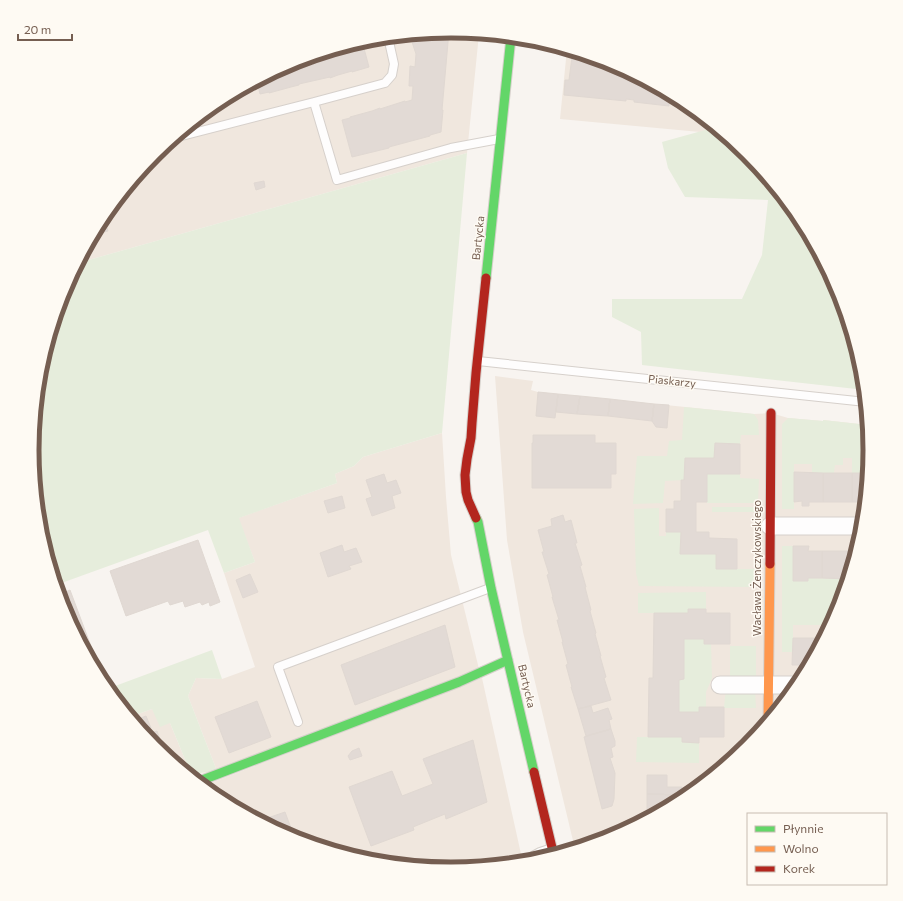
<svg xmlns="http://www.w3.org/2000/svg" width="903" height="901" font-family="Commissioner,sans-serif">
  <rect width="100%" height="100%" fill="#f8f4f0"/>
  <path fill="#f0e7de" d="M452,31L479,34L467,153L78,263L103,217L155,154L219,102L291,63L370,39Z
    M567,49L612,63L685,102L716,127L700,132L560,119Z
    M495,376L533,381L531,390L538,392L754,414L771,413L788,418L823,421V420L868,425L871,451L863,533L839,611L800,684L748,747L684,799L612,838L575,849L523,632L507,540Z
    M442,433L446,497L451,555L479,669L217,771L188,696L196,678L222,679L255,667L224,573L255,562L238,518L337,483L335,474L354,466L363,457Z
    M482,678L523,863L451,870L369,862L291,838L218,799L203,786Z
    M152,709L170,723L191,774L188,775L155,747L130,717Z"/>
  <path fill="#e6eddc" d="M716,127L748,154L800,218L839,290L863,369L865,390L642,365L641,332L612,317V299H742L762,255L768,200L685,197L668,168L662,142Z
    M467,153L442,433L363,457L354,466L335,474L337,483L239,518L255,562L224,573L208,530L56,585L40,532L32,450L40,368L64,290L78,263Z
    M684,407L754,414L758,420L759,435H741L740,444L715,443L714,458H685L684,480L665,481L663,503L633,504L637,456H667L669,441L682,440Z
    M788,418L823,421V420L868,425L871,451L869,473H852V458H843V465H835L834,473H812V464H794V509H782V424Z
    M707,474H740V478L759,479L758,503H707Z
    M712,507H758V512H712Z
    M659,508V536H666V532H681V554H716V569H756V582L751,587L639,586L636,573L634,509Z
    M782,546H793V581H808V578L849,579L839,611L826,635H823V625H793V652H782Z
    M706,592V609H689L688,613H638V593Z
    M684,639H704V644H711L712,678L706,692V707L699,712H679V680L684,679Z
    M730,646H756V678H730Z
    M212,650L222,679L196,678L188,696L217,771L191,774L170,723L160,727L152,709L130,717L107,689Z
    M755,690L756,708H724L725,697L726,692Z
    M786,692H794L781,708V698Z
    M637,737H682V742L699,743V763L636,762Z"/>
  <path fill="#e2dad5" stroke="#e0d8d2" d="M449,31L442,110H443L441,132L430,135V136L389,147V148L352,157L342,120L350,118V117L372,111L380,108V109L405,101V102L412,100L413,86H409L410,66L415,67L416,54L411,39L408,40L407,35Z
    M362,41L369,67L352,72V71L338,75L330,78V77L299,84V85L291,87L269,93V92L260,94L257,81L291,63Z
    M568,50L607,61V65L617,66L685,102L692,108L677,107V104L669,103V106L634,102V100L626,99V101L564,95L565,80H569L572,57L568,56Z
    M229,96L230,102L211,108L219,102Z
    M264,181L265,187L256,190L254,183Z
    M106,225L108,231L93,235L98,227Z
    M538,392L558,394L555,418L536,416Z
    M558,394L580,396L577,414L556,412Z
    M580,396L610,399L608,416L577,414Z
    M610,399L654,404L652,421L608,416Z
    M654,404L669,405L667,428L656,427L652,421Z
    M533,435H595V443H616V474H611V488H532V443H533Z
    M715,443L740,444V474H707V502H696V532H709V538L737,539V569H716V554H680L681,532H666V509H674V501H681V480H684L685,458H714Z
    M794,472L823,473V502H809V506H802V501L794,502Z
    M823,473H852V502H823Z
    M852,473H869L866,502H852Z
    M384,474L387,483L396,480L401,493L392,496L395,508L372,516L366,499L372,497L366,480Z
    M342,496L345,508L328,513L324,501Z
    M563,515L565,522L571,520L577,543H575L582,565L580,566L586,587H585L591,610L590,611L596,633L595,634L601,656H600L606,677L604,678L611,700L578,709L571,687H572L566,665L568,664L562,642H563L557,620H559L552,597H553L547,575L549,574L542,552H544L538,530L552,526L551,519Z
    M198,540L220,602L210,606L209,602L202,605L200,602L185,607L183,601L170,605L168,601L126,616L110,571Z
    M342,545L344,552L356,548L362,562L349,566L351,569L328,577L320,553Z
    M793,546H809L808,551H822V578H808V581H793Z
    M822,551H851V571L849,579L822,578Z
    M851,551H857L851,571Z
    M250,574L258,592L243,598L236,580Z
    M60,590L61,594L70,590L92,649L86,651L64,611L58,591Z
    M688,609H706V613H730V644H704V639H684V679L679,680V712H699V707H724V737H699V743L682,742V737H648L649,678H653L654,613H688Z
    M445,625L455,667L355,705L341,665Z
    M793,638H823V642L810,665H792Z
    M257,701L271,737L229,753L215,717Z
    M591,706L593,713L608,708L612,719L609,720L611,729L586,736L578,709Z
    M146,716L151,728L142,732L133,721Z
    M611,729L615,741V746L611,748L613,757L610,758L615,773L614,799L612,806L602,809L584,737Z
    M157,731L162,745L155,747L145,735Z
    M473,740L487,802L446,819L445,814L413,827L414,830L371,846L349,787L392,771L402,796L433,784L423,759Z
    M162,745L167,757L155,747Z
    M359,748L362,756L350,760L348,756L352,751Z
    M647,775H667V787H682V795L647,794Z
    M682,790H696L684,799L647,819V794L682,795Z
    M285,812L295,839L291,838L259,821Z
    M419,861L422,867L407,866Z"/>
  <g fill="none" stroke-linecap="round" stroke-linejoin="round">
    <g stroke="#d6d0cb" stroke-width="10">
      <path id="lane" d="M314,102L385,83L392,75L394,64L388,37
        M174,138L314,102L337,180L451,148L499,139
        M478,361L866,402
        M298,722L278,667L490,588
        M520,863L540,852L552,848"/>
    </g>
    <g stroke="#d6d0cb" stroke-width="19">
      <path id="street" d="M770,526H864
        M720,685H799"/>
    </g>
    <g stroke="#d6d0cb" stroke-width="11">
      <path id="fast" d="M486,278L511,37
        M476,518L478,522L491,588L534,772
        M197,782L459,682L508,660"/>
    </g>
    <g stroke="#d6d0cb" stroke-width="11">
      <path id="slow" d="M768,723L770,564"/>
    </g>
    <g stroke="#d6d0cb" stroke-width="11">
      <path id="jam" d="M476,518L468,500L466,492L465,475L467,459L471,438L472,423L476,373L486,278
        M770,564L771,413
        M534,772L554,856"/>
    </g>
    <use href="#lane" stroke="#fefdfd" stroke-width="8"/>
    <use href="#street" stroke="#fefdfd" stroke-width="17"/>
    <use href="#fast" stroke="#63d668" stroke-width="9"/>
    <use href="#slow" stroke="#ff974d" stroke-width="9"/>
    <use href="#jam" stroke="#b3261e" stroke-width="9"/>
  </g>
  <g text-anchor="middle" stroke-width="3" stroke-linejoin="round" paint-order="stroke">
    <g font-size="11" fill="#755e51" stroke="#fefaf3">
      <text transform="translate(478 238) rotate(-84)" y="4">Bartycka</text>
      <text transform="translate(672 381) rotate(6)" y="4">Piaskarzy</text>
      <text transform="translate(757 568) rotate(-90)" y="4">Wacława Żenczykowskiego</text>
      <text transform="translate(527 686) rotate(77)" y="4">Bartycka</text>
    </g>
  </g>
  <path d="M0 0H903V901H0ZM39 450a412 412 0 1 1 824 0a412 412 0 1 1-824 0Z" fill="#fefaf3" fill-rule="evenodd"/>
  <path fill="none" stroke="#755e51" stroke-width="5" d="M39 450a412 412 0 1 1 824 0a412 412 0 1 1-824 0Z"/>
  <rect x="747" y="813" width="140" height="72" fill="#fefaf3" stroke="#c7bcb2"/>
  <rect x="755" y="826" width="20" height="6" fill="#63d668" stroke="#c7bcb2"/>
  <text x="783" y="833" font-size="12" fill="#755e51">Płynnie</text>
  <rect x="755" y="846" width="20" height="6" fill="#ff974d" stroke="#c7bcb2"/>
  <text x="783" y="853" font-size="12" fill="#755e51">Wolno</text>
  <rect x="755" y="866" width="20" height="6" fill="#b3261e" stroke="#c7bcb2"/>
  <text x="783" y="873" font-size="12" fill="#755e51">Korek</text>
  <path d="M18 34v6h54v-6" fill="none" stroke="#755e51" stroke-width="2"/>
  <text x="24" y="34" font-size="12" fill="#755e51" stroke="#fefaf3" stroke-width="3" paint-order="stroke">20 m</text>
</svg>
